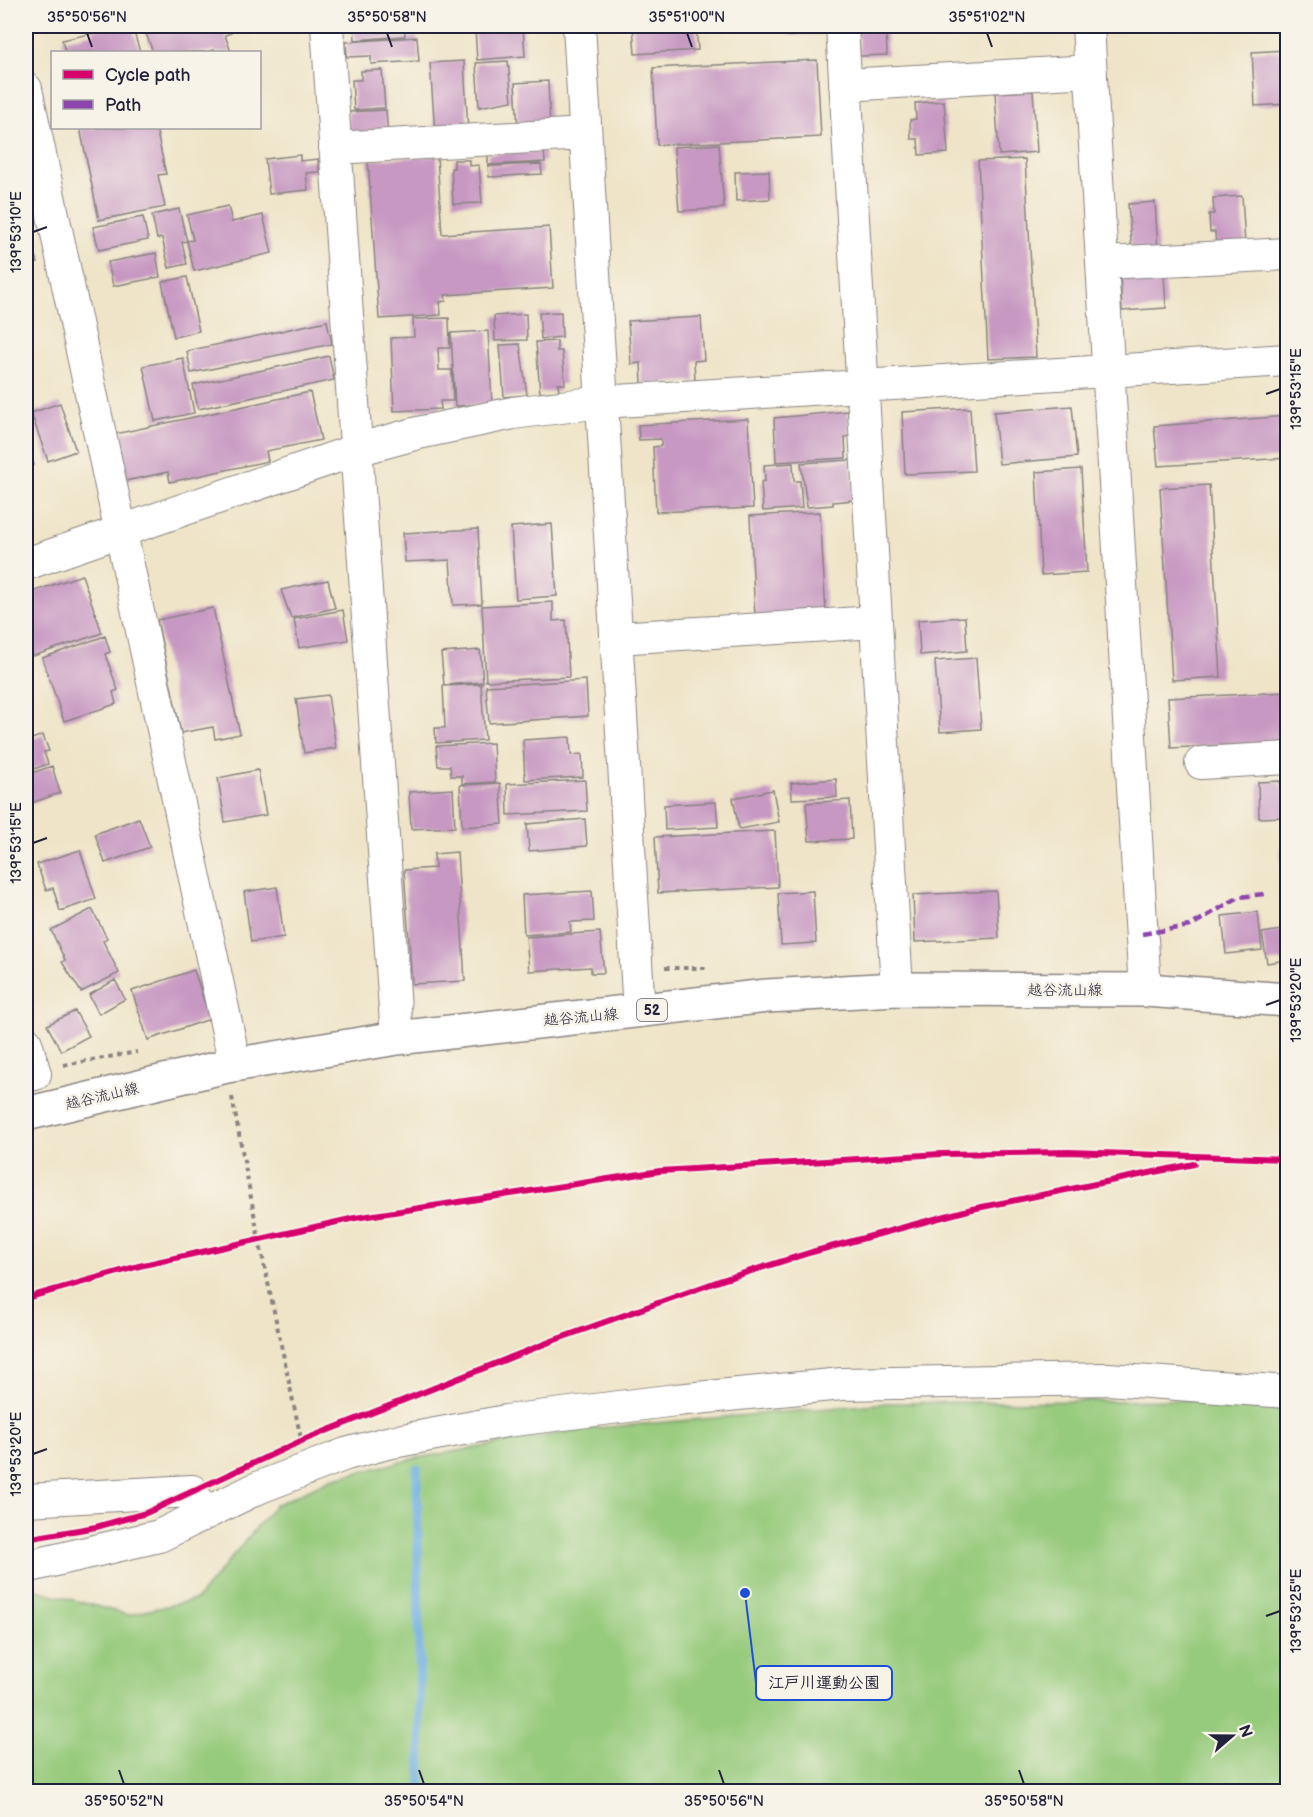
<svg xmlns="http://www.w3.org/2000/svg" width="1313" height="1817" font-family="'Balsamiq Sans','Klee One',sans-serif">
  <rect width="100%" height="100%" fill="#f7f3e8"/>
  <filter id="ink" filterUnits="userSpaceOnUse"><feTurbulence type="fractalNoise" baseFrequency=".0167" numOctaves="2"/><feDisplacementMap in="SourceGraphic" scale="12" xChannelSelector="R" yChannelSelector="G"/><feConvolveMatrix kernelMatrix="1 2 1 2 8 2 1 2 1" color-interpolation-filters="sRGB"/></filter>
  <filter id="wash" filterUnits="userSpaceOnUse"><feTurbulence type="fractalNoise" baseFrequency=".008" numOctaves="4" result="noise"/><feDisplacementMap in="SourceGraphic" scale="24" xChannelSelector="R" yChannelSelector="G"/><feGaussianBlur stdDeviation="1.35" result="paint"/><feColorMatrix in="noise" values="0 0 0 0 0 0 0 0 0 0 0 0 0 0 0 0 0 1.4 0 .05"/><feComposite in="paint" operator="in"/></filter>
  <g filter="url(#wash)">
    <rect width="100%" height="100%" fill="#efe4c7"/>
    <path fill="#96ca7b" stroke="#5c765b" stroke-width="1.5" d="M1189,1400L1287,1410V1791H26V1587L128,1615L197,1599L275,1505L331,1479L417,1458L586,1429L888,1403Z"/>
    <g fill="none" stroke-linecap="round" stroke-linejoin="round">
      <path stroke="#6daee1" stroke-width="9" d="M417,1469L421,1792"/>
    </g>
    <g id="blocks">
      <path fill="#c798c2" d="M110,26H132L140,52H65L62,40L94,33L93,29Z
        M143,26H228L231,33L225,35L231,52H215L214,50L208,52H153Z
        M354,26H404L405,36L355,40Z
        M633,26H696L698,50L635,54Z
        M788,26H821V34L788,36Z
        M858,26H886L887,55L860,56Z
        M523,27L525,56L477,60L475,30Z
        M417,37L419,61L371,64V56L347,57L346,42Z
        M1287,50L1288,104L1255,106L1252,52Z
        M817,60L821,137L657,145L653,68Z
        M464,61L468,131L435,133L430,63Z
        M508,61L512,101L479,107L476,63Z
        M382,70L385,108L354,110L352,80H361V71Z
        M548,81L550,127L518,129L515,83Z
        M1033,91L1037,152L999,155L995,93Z
        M944,101L948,153L919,155L918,139H911L910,120L916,119L915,103Z
        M386,110L388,137L349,134L348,112Z
        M80,128H156L166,174L158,175L165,207L99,220Z
        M719,144L724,208L679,211L674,147Z
        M544,151L545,162L488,165V154Z
        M300,155V161L318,159L319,172L306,173L308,190L269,194L265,159Z
        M437,156L442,234L549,227L553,288L445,295L446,301L440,302L441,315L379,319L368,160Z
        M1025,159L1036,357L988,359L978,161Z
        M454,160H469V166L479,165L482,203L453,204L451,168H454Z
        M541,164L542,174L489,177L488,166Z
        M769,171L770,199L736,201L735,172Z
        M1242,196L1245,245L1216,247L1215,232H1210L1209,214H1214L1213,198Z
        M1155,202L1158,252L1132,254L1128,204Z
        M228,206L232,222L263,215L272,253L194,271L187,241L193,240L187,215Z
        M179,209L187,241L182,242L187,264L169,268L162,238L157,239L152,215Z
        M143,217L148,240L99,250L93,227Z
        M26,229L38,263L26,267Z
        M156,253L160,277L113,286L108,262Z
        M1164,274L1166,308L1122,311L1120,276Z
        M187,277L199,331L174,337L162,282Z
        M561,312L562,337L541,339L539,313Z
        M526,314L527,340L495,341L494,316Z
        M701,317L704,360L694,361L695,381L642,384L641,363L631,364L628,321Z
        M449,318L450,348H438L439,370H452L453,401H440L441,409L394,411L391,338L414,337L413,319Z
        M327,321L332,344L191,373L187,351Z
        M488,331L492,404L455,406L451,333Z
        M557,341V351H562L565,384H558L559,391L540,393L536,342Z
        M520,344L527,395L504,397L500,345Z
        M329,356L334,380L198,409L193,385Z
        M183,358L194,413L155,421L143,366Z
        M310,392L321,440L266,451L268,461L170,482L168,472L125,481L115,434Z
        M60,403L76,451L48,461L31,413Z
        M1072,406L1077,457L999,464L994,412Z
        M970,408L974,471L905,474L902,412Z
        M848,411L850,436L845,437L846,458L776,462L774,418Z
        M1288,416V458L1158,466L1154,426Z
        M748,419L753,508L656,512L653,447L661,446V439L639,440L638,425Z
        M26,441L34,465L26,468Z
        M851,460L854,500L833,502V505L807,507L801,463Z
        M793,463L794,481H800L802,508L763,511L761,482L765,481L764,465Z
        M1081,469L1087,572L1041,575L1036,472Z
        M1209,485L1221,677L1172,680L1160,488Z
        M820,512L826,614L755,617L750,516Z
        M552,524L557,596L516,599L511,527Z
        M478,529L482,604L453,605L450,560L405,562L403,533Z
        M82,575L102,633L33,656L26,633V594Z
        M328,580L335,608L291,618L281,590Z
        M553,602V621L566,620L569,677L486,681L482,606Z
        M213,608L240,734L215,739L213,727L181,733L157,620Z
        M343,610L348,640L299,648L294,619Z
        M965,617L967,651L920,655L918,620Z
        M105,636L110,652L105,654L118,690L113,692L116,704L64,721L42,658Z
        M480,650L483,682L444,685L441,653Z
        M976,658L981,729L940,732L935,661Z
        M586,680L588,716L489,723L486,686Z
        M481,684L485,740L436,743L435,728H445L443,686Z
        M1288,692V742L1171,748L1168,698Z
        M328,695L336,748L304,753L296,699Z
        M43,735L49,751L44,752L48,764L26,772V741Z
        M570,737L571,755L582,754L583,777L525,780L523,740Z
        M493,743L495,782L462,784V776H451L450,766H438L436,746Z
        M52,766L60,793L26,805V775Z
        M258,770L266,815L225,822L218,778Z
        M836,779L837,797L792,799L791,783Z
        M585,780L587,811L508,815L507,784Z
        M1280,781L1281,785H1288V817L1259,818L1258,782Z
        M500,783L503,824L462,827L460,785Z
        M453,789L455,827L411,829L409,792Z
        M773,790L779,822L739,829L733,798Z
        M850,800L852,839L809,841L806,803Z
        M716,802L718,827L665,830L664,805Z
        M139,818L150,847L105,863L95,834Z
        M585,819L587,846L529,851L527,824Z
        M775,831L778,887L658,893L655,837Z
        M1281,846H1288V874H1282Z
        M80,850L96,899L60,911L53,888L46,890L37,864Z
        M457,852L465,981L412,984L404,870L435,868L434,854Z
        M277,887L284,937L251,942L244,892Z
        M592,891L594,921L570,922L571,932L524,935L522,895Z
        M813,891L816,943L781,945L778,893Z
        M996,891L999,938L915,942L913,895Z
        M92,909L107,938L103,941L119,973L81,992L62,962L65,960L51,930Z
        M1258,912L1262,950L1226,954L1222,916Z
        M1282,930L1287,960L1267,963L1262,933Z
        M600,932L604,973H591V967L529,971L526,937Z
        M194,970L210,1019L148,1040L132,991Z
        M115,980L125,999L99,1014L89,995Z
        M75,1011L89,1036L61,1051L47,1025Z"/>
    </g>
  </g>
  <g filter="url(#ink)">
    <use href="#blocks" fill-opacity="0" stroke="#888381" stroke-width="1.5"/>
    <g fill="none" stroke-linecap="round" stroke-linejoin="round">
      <g stroke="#888381" stroke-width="34">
        <path id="minor" d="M327,26L397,1038
          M579,26L639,1011
          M842,26L897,989
          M1088,26L1145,990
          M845,85L1091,71
          M26,89L235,1065
          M335,148L585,134
          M1103,263L1288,254
          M26,564L356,450L418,433L513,413L601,402L1288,360
          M616,638L876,622
          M1201,763L1288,758
          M26,1043L35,1074L26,1076
          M26,1500L192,1491L204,1514
          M26,1567L159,1536L260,1487L346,1454L387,1443L506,1421L676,1400L842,1384L1108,1379L1288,1392"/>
      </g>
      <g stroke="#888381" stroke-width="36">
        <path id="major" d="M26,1114L227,1066L397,1038L767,996L897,989L1145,990L1288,1000"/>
      </g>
      <path stroke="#888381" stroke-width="4" stroke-dasharray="4.5 4.5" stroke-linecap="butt" d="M665,968H706
        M64,1065L137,1052
        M232,1097L259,1240L301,1439"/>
      <use href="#minor" stroke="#fff" stroke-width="32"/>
      <use href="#major" stroke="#fff" stroke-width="33"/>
      <path stroke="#8e44ad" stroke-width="4.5" stroke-dasharray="9 4.5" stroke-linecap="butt" d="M1142,934L1190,926L1239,897L1264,894"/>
      <g stroke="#f7f3e8" stroke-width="10">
        <path id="cycleway" d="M26,1298L139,1266L355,1218L660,1171L941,1154L1068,1152L1288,1159
          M26,1539L96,1527L146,1513L301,1441L552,1341L722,1280L812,1252L972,1209L1194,1164"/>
      </g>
      <use href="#cycleway" stroke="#d6006c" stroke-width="6"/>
    </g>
  </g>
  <path fill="none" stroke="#22223b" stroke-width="2" d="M87,33L92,47M387,33L392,47M687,33L692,47M987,33L992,47M33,232L47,227M1266,394L1280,389M33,843L47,838M1266,1005L1280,1000M33,1454L47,1449M1266,1616L1280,1611M119,1770L124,1784M419,1770L424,1784M719,1770L724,1784M1019,1770L1024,1784"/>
  <g text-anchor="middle" stroke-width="5" stroke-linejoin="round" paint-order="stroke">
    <rect fill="#f7f3e8" stroke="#62616f" stroke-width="1.5" x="637" y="999" width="30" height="22" rx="4.5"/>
    <g font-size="14" font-weight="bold" fill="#22223b">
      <text x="652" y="1015">52</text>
    </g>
    <g font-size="15" fill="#22223b" stroke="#f7f3e8">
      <text x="1065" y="995">越谷流山線</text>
      <text transform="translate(581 1017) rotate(-5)" y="5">越谷流山線</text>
      <text transform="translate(102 1096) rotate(-13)" y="5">越谷流山線</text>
    </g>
  </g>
  <path fill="none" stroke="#1d4ed8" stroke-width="2" d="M745 1593L756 1683"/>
  <circle fill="#1d4ed8" stroke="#f7f3e8" stroke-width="2" cx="745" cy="1593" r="6"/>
  <rect fill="#f7f3e8" stroke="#1d4ed8" stroke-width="2" x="756" y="1666" width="136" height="34" rx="6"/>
  <g font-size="16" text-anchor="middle" font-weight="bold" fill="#22223b">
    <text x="824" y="1688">江戸川運動公園</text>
  </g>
  <rect width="1313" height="1817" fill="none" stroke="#f7f3e8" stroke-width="66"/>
  <rect x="51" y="51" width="210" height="78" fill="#f7f3e8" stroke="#a29fa3" stroke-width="1.5"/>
  <rect x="63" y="70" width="30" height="9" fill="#d6006c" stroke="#a29fa3" stroke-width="1.5"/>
  <text x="105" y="81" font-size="18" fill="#22223b">Cycle path</text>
  <rect x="63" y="100" width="30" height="9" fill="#8e44ad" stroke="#a29fa3" stroke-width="1.5"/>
  <text x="105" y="111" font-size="18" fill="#22223b">Path</text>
  <g transform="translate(1232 1736) rotate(70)" stroke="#f7f3e8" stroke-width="4.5" paint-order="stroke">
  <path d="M0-4.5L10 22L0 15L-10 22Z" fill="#22223b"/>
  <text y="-9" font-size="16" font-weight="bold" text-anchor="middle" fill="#22223b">N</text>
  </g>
  <rect x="33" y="33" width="1247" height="1751" fill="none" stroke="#22223b" stroke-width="2"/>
  <g font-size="15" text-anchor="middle" fill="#22223b">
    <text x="87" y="22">35°50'56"N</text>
    <text x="387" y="22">35°50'58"N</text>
    <text x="687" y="22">35°51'00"N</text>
    <text x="987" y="22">35°51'02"N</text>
    <text transform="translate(16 232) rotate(-90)" y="5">139°53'10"E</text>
    <text transform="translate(1296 389) rotate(-90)" y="5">139°53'15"E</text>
    <text transform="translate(16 843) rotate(-90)" y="5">139°53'15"E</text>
    <text transform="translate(1296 1000) rotate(-90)" y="5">139°53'20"E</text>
    <text transform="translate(16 1454) rotate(-90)" y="5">139°53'20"E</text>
    <text transform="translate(1296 1611) rotate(-90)" y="5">139°53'25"E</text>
    <text x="124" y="1806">35°50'52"N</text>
    <text x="424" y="1806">35°50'54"N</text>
    <text x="724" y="1806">35°50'56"N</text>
    <text x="1024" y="1806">35°50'58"N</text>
  </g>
</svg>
